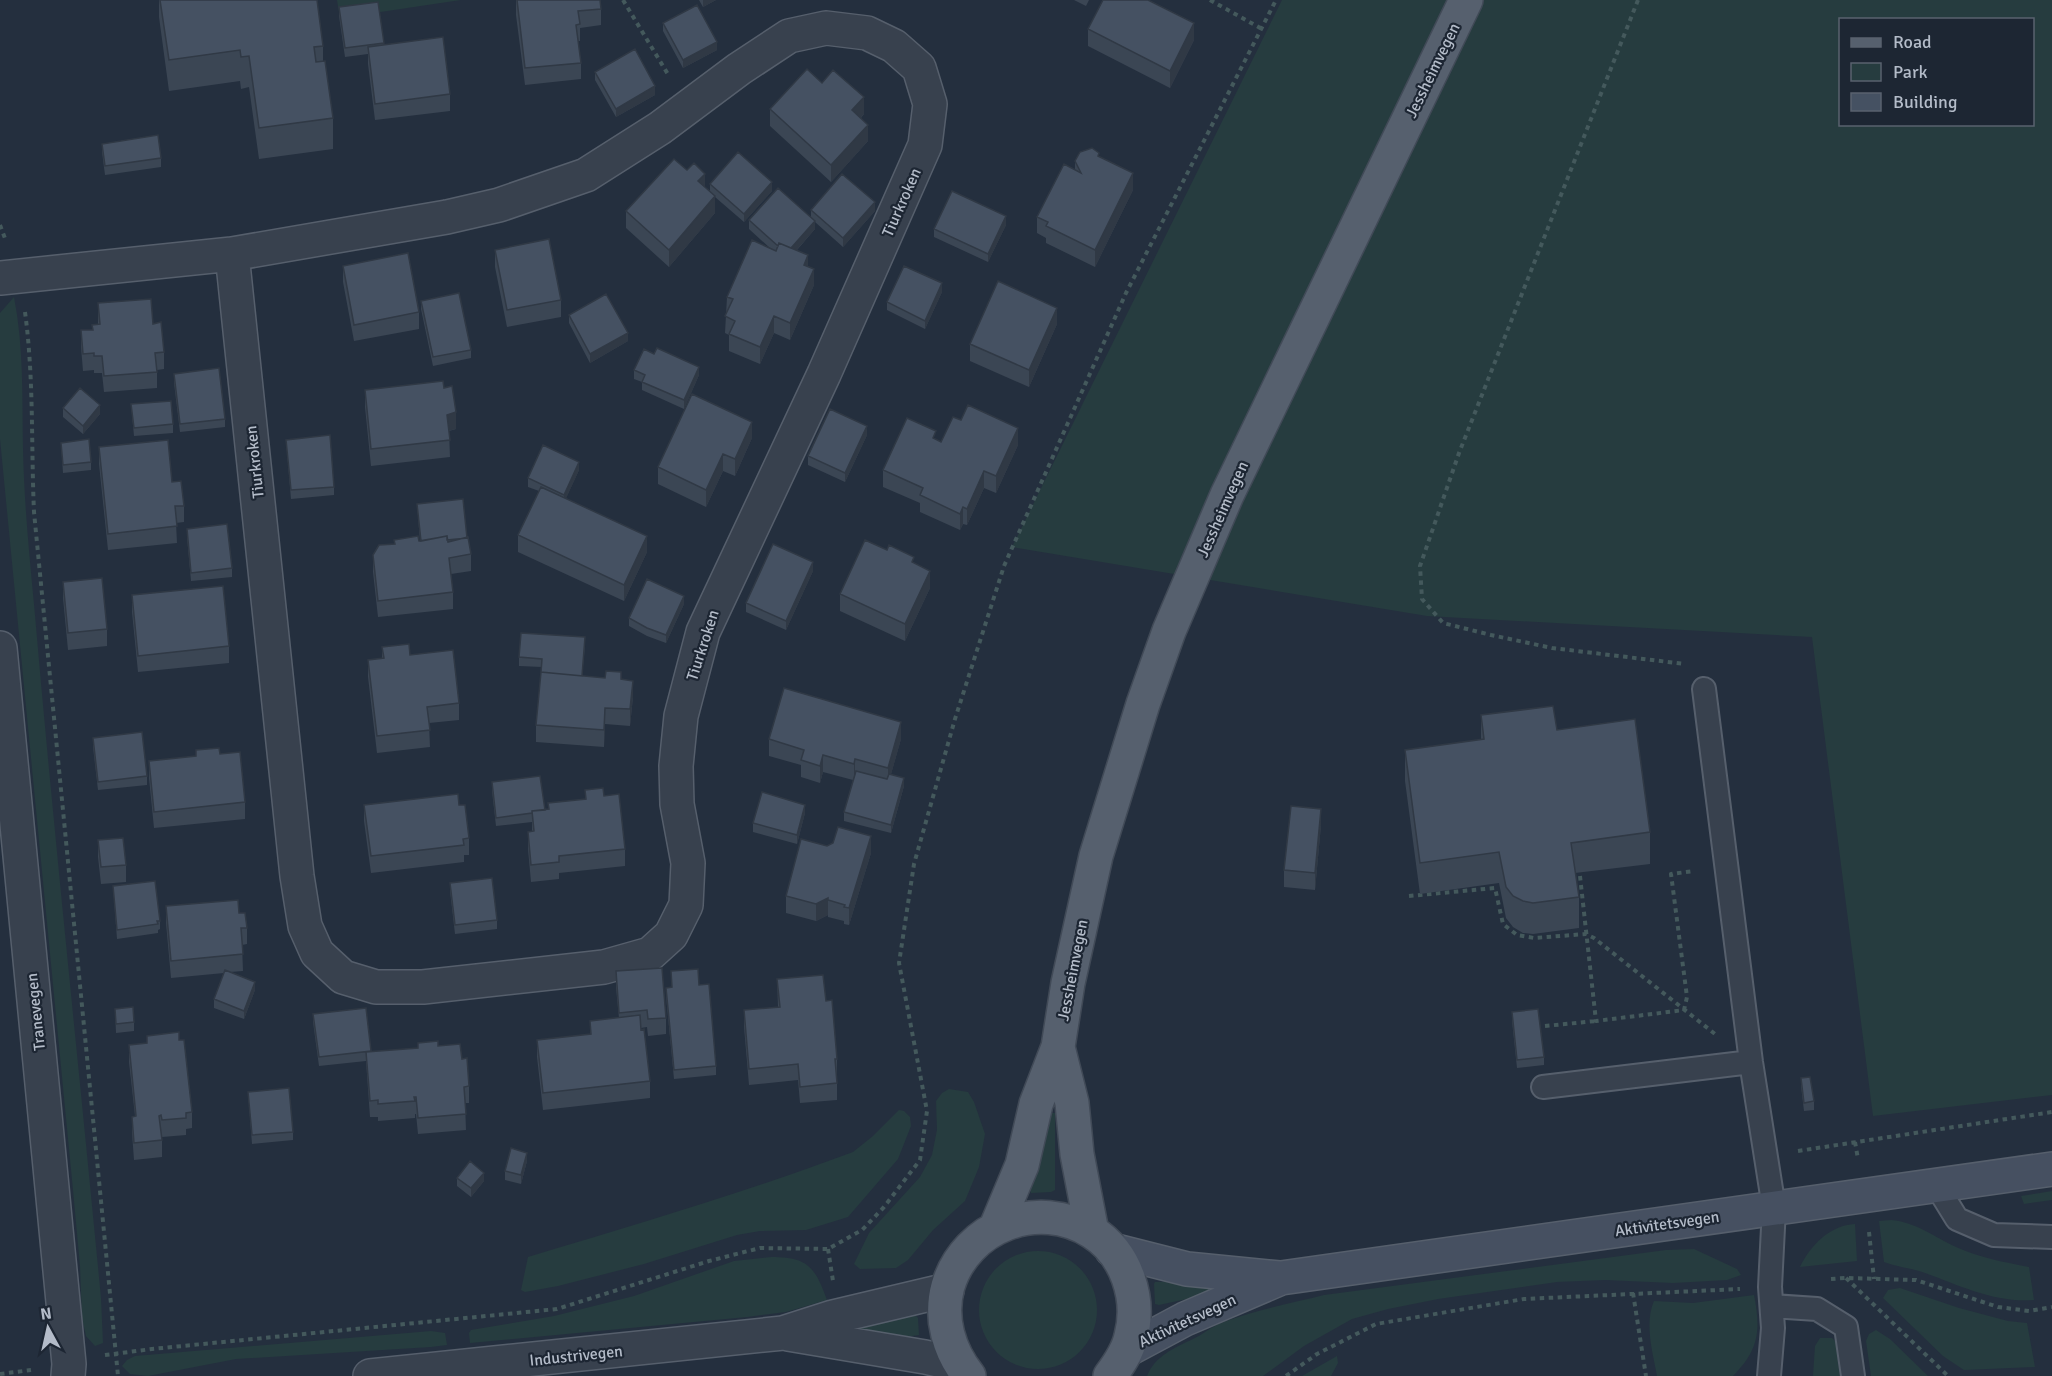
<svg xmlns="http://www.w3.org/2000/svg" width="2052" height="1376" font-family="Signika,sans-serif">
  <rect width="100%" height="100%" fill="#242f3e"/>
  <path fill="#263c3f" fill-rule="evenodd" d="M337,0H461L340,18Z
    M1282,0H2052V1095L1873,1116L1812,637L1427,616L1012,547ZM1840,20H2032V124H1840Z
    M14,297C24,348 22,397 23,448C24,500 29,552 34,604C54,836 79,1067 101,1298L103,1343L95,1346L86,1336L82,1318L80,1266L73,1190L0,439V313Z
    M949,1089L968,1092L974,1102L985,1134L979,1167L965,1201L933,1230L908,1260L896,1268L860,1269L854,1264L869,1233L920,1177L932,1155L937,1130L936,1101L942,1093Z
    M899,1110L904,1111L910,1117L911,1126L898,1159L848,1217L806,1230L760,1231L737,1235L644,1264L558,1286L525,1292L521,1290L528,1257C637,1224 746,1192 853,1152L873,1136Z
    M1047,1113H1055V1190L1051,1192L1031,1193L1029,1186Z
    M2052,1191V1200L2024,1204L2021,1196Z
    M1891,1220C1916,1222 1934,1237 1956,1247C1980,1258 2004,1262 2029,1267L2034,1300C1995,1303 1961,1286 1925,1273C1911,1268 1897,1267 1884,1262L1879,1221Z
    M1855,1224L1857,1261L1800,1267C1810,1246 1830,1225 1855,1224Z
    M1694,1249L1737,1269L1741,1275L1727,1280L1673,1283L1605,1280L1557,1282L1438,1299L1388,1309L1352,1319L1304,1346L1263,1376H1147C1155,1356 1174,1348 1193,1339C1202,1335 1211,1327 1221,1323C1252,1311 1292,1303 1324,1295L1666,1250Z
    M979 1310a59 59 0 1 1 118 0a59 59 0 1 1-118 0Z
    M771,1257C808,1257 815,1267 827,1300L786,1312L747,1317L470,1343L469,1333L471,1330L554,1316L634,1296L734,1261Z
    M1232,1280L1233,1289L1159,1305L1155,1304L1154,1284L1155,1282Z
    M1900,1288L1959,1308L2008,1321L2027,1323L2035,1367L1964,1370L1943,1356L1883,1298L1888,1290Z
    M1754,1295C1761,1330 1759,1350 1733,1376H1657C1653,1353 1644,1324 1654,1301L1693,1303Z
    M914,1314L918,1318L919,1335L905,1337L840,1327Z
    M1876,1330L1890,1339L1928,1376H1871L1866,1341L1869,1334Z
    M431,1331L445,1333L447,1345L431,1347L236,1359L148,1376L130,1374L122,1366L127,1360L135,1356Z
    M1820,1338H1832L1836,1342L1840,1376H1813L1815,1346Z
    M1337,1356L1338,1363L1331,1376H1302Z"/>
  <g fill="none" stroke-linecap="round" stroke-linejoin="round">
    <g stroke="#565f6c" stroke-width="26">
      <path id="lane" d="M1704,689L1751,1062L1774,1208L1770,1287L1773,1328L1769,1376
        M1543,1087L1751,1062
        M1936,1185L1957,1219L1994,1235L2052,1237
        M1772,1306L1817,1309L1846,1327L1853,1376"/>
    </g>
    <g stroke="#565f6c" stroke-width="36">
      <path id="street" d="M0,278L232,254L447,217L499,205L586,175L660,128L739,69L789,36L826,28L867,33L894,46L919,68L930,104L925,145L824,374L703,632L681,716L676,766L677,804L688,863L686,905L671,935L650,954L604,967L423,987H376L343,977L317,953L305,926L297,876L232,254
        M0,648L69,1364L68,1376
        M788,1334L925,1357L960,1365
        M370,1376L783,1333L833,1317L947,1290"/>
    </g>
    <g stroke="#565f6c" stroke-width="36">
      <path id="secondary" d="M1112,1250L1187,1269L1279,1278
        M1127,1350L1185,1319L1281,1278L2052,1169"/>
    </g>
    <g stroke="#414a57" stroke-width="36">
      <path id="primary" d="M1058,1047L1072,1103L1077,1154L1092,1232
        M996,1227L1022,1165L1036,1104L1058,1047L1068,983L1096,856L1143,704L1169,631L1227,495L1466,0
        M969,1376C949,1351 939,1318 948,1286C966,1226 1038,1198 1092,1232C1126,1253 1141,1298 1131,1336C1128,1351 1119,1364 1110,1376"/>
    </g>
    <path stroke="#44595c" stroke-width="4" stroke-dasharray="4.5 4.5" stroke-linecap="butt" d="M623,0L669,76
      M1210,0L1262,29
      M1638,0L1459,453L1420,566L1422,599L1443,623L1491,635L1552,648L1685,664
      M0,225L6,241
      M25,312C34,378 31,445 34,512L118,1376
      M1580,876L1596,1021L1684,1010L1687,997L1671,874L1694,871
      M1409,896L1495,888L1503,924L1517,935L1534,938L1586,934L1594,938L1715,1034
      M1545,1026L1596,1021
      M1855,1142L1858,1159
      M1798,1151L2052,1112
      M1869,1232L1874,1279
      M828,1249L833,1281
      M1846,1278L1948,1376
      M1831,1279L1845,1278L1916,1280L1998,1307L2029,1311L2052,1307
      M1633,1293L1646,1376
      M105,1355L152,1349L557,1309L709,1261L760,1248L828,1249L862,1230L884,1207L920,1160L927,1111L899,963L914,864L955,719L1004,566L1126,293L1276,0
      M0,1374L31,1370
      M1286,1376L1317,1354L1376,1324L1524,1299L1740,1289"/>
    <use href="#lane" stroke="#38414e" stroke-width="22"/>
    <use href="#street" stroke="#38414e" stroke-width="33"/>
    <use href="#secondary" stroke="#465061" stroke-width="33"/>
    <use href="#primary" stroke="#56606e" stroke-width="33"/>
  </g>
  <path fill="#3b4654" d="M159,0H317L323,46V61L333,118V149L259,159L249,87L241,89L240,81L169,91L159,17Z
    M516,0L601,9V25L580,28V41H578L581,63V79L525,85L516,15Z
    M699,0H716L703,7Z
    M1074,0H1089L1086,6Z
    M339,7L384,43V45L450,94V111L375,120L368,64V54L345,57L339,16Z
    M663,23L717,50L683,68L663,31Z
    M1088,29L1194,40L1170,88L1088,46Z
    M595,72L655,95L616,117L595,80Z
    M822,83L864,114L861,118L868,141L831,182L770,126V109Z
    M102,144L161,158V167L105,175L102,152Z
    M1099,156L1133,190L1095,267L1046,243V238L1037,233V217L1075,170V161Z
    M710,184L772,191L744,222L715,197V213L669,267L626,228V211L705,187L710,191Z
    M811,210L875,211L843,247L815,222V229L797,250L808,266L814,285L790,340L774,333L760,364L729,351V335L725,333L727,297L771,249L749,229V220L811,217Z
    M1006,225L988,262L934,237V229Z
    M495,250L561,300V317L507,327L495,267Z
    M343,266L419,312V329L354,341L343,282Z
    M942,292L925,329L887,310V302Z
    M421,301L471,350V358L433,366L421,309Z
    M98,303L153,324L164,352V369L157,370V388L104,392L102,373H94V370L83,371L81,347V330H92L98,325Z
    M569,315L628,341L590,363L569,323Z
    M1057,324L1029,387L970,361V344Z
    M634,370L699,375L684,409L642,390V382L634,379Z
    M174,374L225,419V427L180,432L174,383Z
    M444,388L456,429L449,431L450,457L371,466L365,407V390Z
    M131,404L173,424V433L134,436Z
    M63,408L100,414L83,434L63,417Z
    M867,435L845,482L808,465V456Z
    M752,438L735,476L723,471L706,507L658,484V467Z
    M286,440L334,487V495L291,499Z
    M936,440L941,442L1018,445L996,493L984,488L967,525L963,524L960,530L920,512V503L883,487V470Z
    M61,443L91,462V470L63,473Z
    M99,447L172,482L184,506V522L176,523L177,543L108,550L99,464Z
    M579,470L566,498L647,552L624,601L518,552V535L539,491L528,487V478Z
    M417,504L467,538L471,554V571L451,574L453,592V609L378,617L373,572V555L394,544V540L420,541Z
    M187,529L232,568V577L191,581L187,537Z
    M914,563L930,588L905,641L840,611V594Z
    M813,571L786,630L746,612V603Z
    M63,582L107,629V646L68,650L63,598Z
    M132,595L229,646V663L138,672L132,612Z
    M684,604L666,643L647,636L629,626V618Z
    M585,646L582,676L621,679L633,697L630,726L605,724L604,747L536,742V725L542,667L519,666V657Z
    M382,647L410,655L459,703V720L429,723L430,747L377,753L368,677V660L382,658Z
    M1481,715L1557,730L1650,832V864L1575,873L1579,897V928L1533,934L1523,933L1513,927L1506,918L1499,883L1420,894L1405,781V750L1481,740Z
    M93,738L147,776V785L98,790L93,747Z
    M769,739H901L891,774L904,786L891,833L844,821V812L853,780L823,772L820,783L801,777V765L769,756Z
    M196,750L220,754L245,802V819L154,828L149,778V761L196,756Z
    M492,782L545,810L548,809V803L585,799V790L604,796L625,849V866L559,873V879L531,882L528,849V832H532V822L496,826L492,791Z
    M364,805H459L469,838V855H464V862L371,873L364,821Z
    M805,813L797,844L753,832V823Z
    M1321,825L1315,890L1284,887V870Z
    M98,840L126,865V882L101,884L98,857Z
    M827,846L871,853L849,925L844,924V921L828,917V915L816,921L786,913V896Z
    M450,883L497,920V929L455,934L450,891Z
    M113,886L160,921V929L158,930V933L117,939Z
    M166,906L239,913L247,928V944L242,945L243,971L230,972L255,990L244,1019L214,1008V999L224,973L171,978L166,923Z
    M616,971L666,1018V1034L648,1036L647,1027L641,1028L650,1081V1098L543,1110L537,1057V1040L590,1034V1021L619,1018L616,988Z
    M671,971L699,985L716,1066V1075L674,1079L666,996V988L672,987Z
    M777,979L826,1001L837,1059V1100L800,1103L798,1080L749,1085L744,1027V1010L778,1007Z
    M115,1009L134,1022V1031L116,1033Z
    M1512,1012L1544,1057V1065L1517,1068L1512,1021Z
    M313,1014L371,1052L438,1046L462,1059L469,1086V1103H465L466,1130L418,1134L416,1114H415V1118L378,1121V1117H370L366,1061L319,1066L313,1022Z
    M147,1036L179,1040L192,1112V1128L186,1129V1135L162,1137V1157L134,1160L132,1133V1117L135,1116L129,1062V1045L147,1043Z
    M1801,1078L1814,1101V1110L1804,1111L1801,1086Z
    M248,1092L293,1132V1140L252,1144Z
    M527,1161L521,1184L505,1180V1171Z
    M457,1178L484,1181L471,1197L457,1186Z"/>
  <path fill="#303945" d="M703,0H716L703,7Z
    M1194,23V40L1170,88V71Z
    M717,42V50L683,68V60Z
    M655,86V95L616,117V109Z
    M864,97V114L852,127V110Z
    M868,125V141L831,182V165Z
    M1133,173V190L1095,267V250Z
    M705,174V190L698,181Z
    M772,182V191L744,222V214Z
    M715,196V213L669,267V250Z
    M875,202V211L843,247V238Z
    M1006,216V225L988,262V254Z
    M815,221V229L786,262V253Z
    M808,255V272L804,265Z
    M814,269V285L790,340V323Z
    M942,283V292L925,329V321Z
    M1057,308V324L1029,387V370Z
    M774,316V333L760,364V347Z
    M628,333V341L590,363V354Z
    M699,367V375L684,409V400Z
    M100,405V414L83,434V426Z
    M456,412V429L447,431V415Z
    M752,422V438L735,476V459Z
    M867,426V435L845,482V473Z
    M1018,428V445L996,493V476Z
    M723,454V471L706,507V490Z
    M579,462V470L564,503V495Z
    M984,471V488L967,525V509Z
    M963,507V524L960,530V514Z
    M647,536V552L624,601V585Z
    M813,562V571L786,630V621Z
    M930,571V588L905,641V624Z
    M684,596V604L666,643V635Z
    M633,681V697L630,726V709Z
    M605,708V724L604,747V730Z
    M901,722V739L888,785V768Z
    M823,755V772L820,783V766Z
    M855,759V776L854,781V764Z
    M904,778V786L891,833V825Z
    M805,805V813L797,844V835Z
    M1321,809V825L1315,890V873Z
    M871,836V853L849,925V908Z
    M828,898V915L816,921V904Z
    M255,982V990L244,1019V1011Z
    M527,1153V1161L521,1184V1175Z
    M484,1173V1181L471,1197V1188Z"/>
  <path fill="#455162" stroke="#303945" stroke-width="1.5" d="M160,0H317L323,46L314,47L316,62L325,61L333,118L259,128L249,56L241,57L240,50L169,60Z
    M517,0H600L601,9L578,11L580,24L576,25L581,63L525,68Z
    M1103,0H1148L1194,23L1170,71L1088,29Z
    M378,2L384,43L345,48L339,7Z
    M697,5L717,42L683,60L663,23Z
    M443,37L450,94L375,104L368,47Z
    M635,49L655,86L616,109L595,72Z
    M807,69L822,83L833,70L864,97L852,110L868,125L831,165L770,109Z
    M158,135L161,158L105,166L102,144Z
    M1092,148L1099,153L1098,156L1133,173L1095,250L1046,226L1048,222L1037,217L1064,164L1081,173L1075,161L1080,152Z
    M738,152L772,182L744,214L710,184Z
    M674,159L687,170L694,163L705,174L698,181L715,196L669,250L626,211Z
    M842,174L875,202L843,238L811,210Z
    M778,188L815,221L791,248L779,243L778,246L749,220Z
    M952,191L1006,216L988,254L934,229Z
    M549,239L561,300L507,310L495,250Z
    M752,240L776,251L779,243L808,255L804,265L814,269L790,323L774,316L760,347L729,334L735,321L725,316L733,299L727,297Z
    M408,253L419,312L354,325L343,266Z
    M904,266L942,283L925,321L887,302Z
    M998,281L1057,308L1029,370L970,344Z
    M459,293L471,350L433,357L421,301Z
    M606,294L628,333L590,354L569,315Z
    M151,299L153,324L161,322L164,352L155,353L157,372L104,376L102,356H94V353L83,354L81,330H93L92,325L100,324L98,303Z
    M657,348L699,367L684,400L642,382L645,375L634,370L644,349L654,354Z
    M219,368L225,419L180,424L174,374Z
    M443,381L444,388L452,386L456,412L447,415L450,440L371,449L365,390Z
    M80,388L100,405L83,426L63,408Z
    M692,394L752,422L735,459L723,454L706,490L658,467Z
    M171,401L173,424L134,428L131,404Z
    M968,405L1018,428L996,476L984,471L967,509L963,507L960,514L920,495L923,488L883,470L907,418L936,431L933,438L941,442L953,417L961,420Z
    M830,409L867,426L845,473L808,456Z
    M330,435L334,487L291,490L286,440Z
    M89,439L91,462L63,465L61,443Z
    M168,440L172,482L181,481L184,506H175L177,526L108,534L99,447Z
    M543,445L579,462L564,495L528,478Z
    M541,487L647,536L624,585L518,535Z
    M463,499L467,538L447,540V536L421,541L417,504Z
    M227,524L232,568L191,573L187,529Z
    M418,536L419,541L447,536L448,542L468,537L471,554L449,558L453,592L378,601L373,555L379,545L395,544L394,540Z
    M865,540L887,550L889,545L914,557L912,562L930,571L905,624L840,594Z
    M773,544L813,562L786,621L746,603Z
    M102,578L107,629L68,633L63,582Z
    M647,579L684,596L666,635L647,628L629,618Z
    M223,586L229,646L138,656L132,595Z
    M521,633L585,637L582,676L541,672L542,659L519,657Z
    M409,644L410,655L453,650L459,703L427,707L430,730L377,736L368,660L384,658L382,647Z
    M606,671L621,672V679L633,681L630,709L605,708L604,730L536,725L541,672L605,678Z
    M784,688L901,722L888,768L855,759L854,764L823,755L820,766L801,760L804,750L769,739Z
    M1553,706L1557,730L1635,719L1650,832L1571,843L1579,897L1533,903L1523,901L1513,896L1506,887L1499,852L1420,863L1405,750L1484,739L1481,715Z
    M142,732L147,776L98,782L93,738Z
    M219,748L220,754L240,752L245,802L154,812L149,761L196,756V750Z
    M856,771L887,779L889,774L904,778L891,825L844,812Z
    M540,776L545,810L532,811V813L496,818L492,782Z
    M603,788L604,796L619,794L625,849L559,856V862L531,865L528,832L534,831L532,811L549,809L548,803L586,799L585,790Z
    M762,792L805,805L797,835L753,823Z
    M458,794L459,805H465L469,838L463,839L464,845L371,856L364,805Z
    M1291,806L1321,809L1315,873L1284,870Z
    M838,827L871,836L849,908L844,907L845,905L828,900V898L816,904L786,896L801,839L827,846L833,843Z
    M123,838L126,865L101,867L98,840Z
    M492,878L497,920L455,925L450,883Z
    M155,881L160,921H157L158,924L117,930L113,886Z
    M238,900L239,913H245L247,928H241L243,954L171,961L166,906Z
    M662,968L666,1018L648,1019L647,1010L619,1013L616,971Z
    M698,969L699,985L709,984L716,1066L674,1070L666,988L672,987L671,971Z
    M225,970L255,982L244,1011L214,999Z
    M823,975L826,1001L832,1000L837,1059H835L837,1083L800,1087L798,1064L749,1069L744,1010L780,1007L777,979Z
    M133,1007L134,1022L116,1024L115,1009Z
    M366,1008L371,1051L319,1057L313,1014Z
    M1538,1009L1544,1057L1517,1060L1512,1012Z
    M640,1015L641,1030L644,1029L650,1081L543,1093L537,1040L591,1034L590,1021Z
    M179,1032V1040H184L192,1112L186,1113V1118L162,1120L161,1115L159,1116L162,1140L134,1143L132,1117L136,1116L129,1045L147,1043V1036Z
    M438,1041V1046L460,1044L462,1059L467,1058L469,1086L464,1087L466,1114L418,1118L416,1097H414L415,1101L378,1104V1100L370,1101L366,1052L418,1048V1043Z
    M1810,1077L1814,1101L1804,1103L1801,1078Z
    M289,1088L293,1132L252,1135L248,1092Z
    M511,1148L527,1153L521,1175L505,1171Z
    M470,1161L484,1173L471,1188L457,1178Z"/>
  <g text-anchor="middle" stroke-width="4.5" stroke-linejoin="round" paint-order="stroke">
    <g font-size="16" fill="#b4bcc9" stroke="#1d2633">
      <text transform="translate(1432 70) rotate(-64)" y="6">Jessheimvegen</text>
      <text transform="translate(901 202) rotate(-66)" y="6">Tiurkroken</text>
      <text transform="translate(254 462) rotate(-96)" y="6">Tiurkroken</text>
      <text transform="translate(1222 509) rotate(-66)" y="6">Jessheimvegen</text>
      <text transform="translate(702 645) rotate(-72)" y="6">Tiurkroken</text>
      <text transform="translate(1072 970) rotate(-79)" y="6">Jessheimvegen</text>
      <text transform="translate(35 1012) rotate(-96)" y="6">Tranevegen</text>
      <text transform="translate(1667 1223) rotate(-8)" y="6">Aktivitetsvegen</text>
      <text transform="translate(1187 1320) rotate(-25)" y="6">Aktivitetsvegen</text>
      <text transform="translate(576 1355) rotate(-6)" y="6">Industrivegen</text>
    </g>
  </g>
  <rect x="1839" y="18" width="195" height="108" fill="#1d2633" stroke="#59626f" stroke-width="1.5"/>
  <rect x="1851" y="38" width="30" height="9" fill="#56606e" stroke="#59626f" stroke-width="1.5"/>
  <text x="1893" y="48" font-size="18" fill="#b4bcc9">Road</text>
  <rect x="1851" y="63" width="30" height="18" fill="#263c3f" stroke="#59626f" stroke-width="1.5"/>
  <text x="1893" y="78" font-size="18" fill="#b4bcc9">Park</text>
  <rect x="1851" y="93" width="30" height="18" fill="#455162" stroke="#59626f" stroke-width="1.5"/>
  <text x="1893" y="108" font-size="18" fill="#b4bcc9">Building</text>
  <g transform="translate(48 1328) rotate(352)" stroke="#1d2633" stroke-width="4.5" paint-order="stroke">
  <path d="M0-4.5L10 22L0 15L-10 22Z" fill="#b4bcc9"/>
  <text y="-9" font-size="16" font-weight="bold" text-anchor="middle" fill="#b4bcc9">N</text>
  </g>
</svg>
